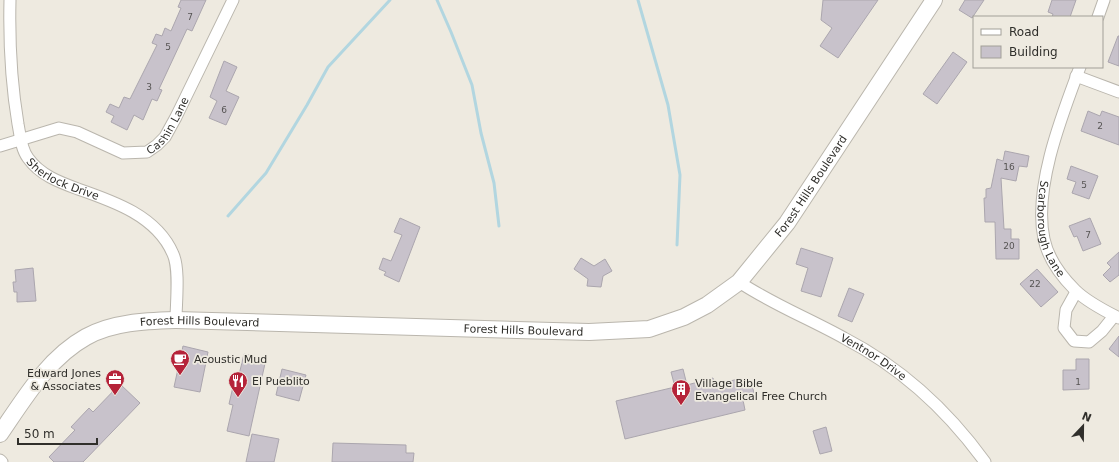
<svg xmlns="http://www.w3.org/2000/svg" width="1119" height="462" font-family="'DejaVu Sans',sans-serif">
  <rect width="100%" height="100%" fill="#eeeae0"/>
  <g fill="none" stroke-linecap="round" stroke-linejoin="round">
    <path stroke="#b2d6e0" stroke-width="3" d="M437,0L451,32L472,85L481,133L494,183L499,226
      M638,0L668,105L680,175L677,245
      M228,216L266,173L307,105L328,67L390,0"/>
  </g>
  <path fill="#c8c2cb" stroke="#aba6ae" d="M181,0H206L192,31L187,29L159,89L162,90L157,101L152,99L143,120L134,115L127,130L111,122L114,116L106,112L110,104L119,108L124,97L130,99L157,45L152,43L156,34L162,36L165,28L171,31L181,8L178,7Z
    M823,0H878L838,58L820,46L832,28L821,20Z
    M965,0H984L972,18L959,10Z
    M1052,0H1076L1070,17H1052L1053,14L1048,12Z
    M1118,36H1119V66L1108,62Z
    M953,52L967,62L937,104L923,94Z
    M224,61L237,67L226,91L239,97L226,125L209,118L217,101L210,97Z
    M1088,111L1100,116L1102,111L1119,117V145L1081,131Z
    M1005,151L1029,156L1027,167L1019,166L1016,181L1001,178L1004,229H1011V239H1019V259H996L995,222H985L984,198H986V189L991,188L997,159L1003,161Z
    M1071,166L1098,176L1089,199L1072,193L1076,182L1067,179Z
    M400,218L420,227L399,282L384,275L386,272L379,269L383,258L391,261L402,235L394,232Z
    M1090,218L1101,244L1083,251L1077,236L1074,237L1069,226Z
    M801,248L833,258L821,297L801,291L808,268L796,264Z
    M1119,252V275L1110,282L1103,275L1111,267L1107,263Z
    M581,258L594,266L605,259L612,271L603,276L601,287L587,286L588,279L574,269Z
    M33,268L36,301L17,302V292H14L13,282H16L15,270Z
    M1037,269L1058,292L1041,307L1020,284Z
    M849,288L864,294L852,322L838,316Z
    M1119,336V357L1109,349Z
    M183,346L208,352L200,392L174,387Z
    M244,354L266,359L249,436L227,431L233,405L229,404L235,378L238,379Z
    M1076,359H1089V389L1063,390V370H1076Z
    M282,369L306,375L299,401L276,395Z
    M683,369L687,385L713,378L715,385L738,379L740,388L752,385L755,397L743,400L745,410L625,439L616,401L675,387L671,372Z
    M120,384L140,403L83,462H54L49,457L75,430L71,427L89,408L93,412Z
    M826,427L832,451L820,454L813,431Z
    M252,434L279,439L274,462H246Z
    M333,443L406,445V453H414L413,462H332Z"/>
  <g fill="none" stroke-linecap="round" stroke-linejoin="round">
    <g stroke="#bab6ad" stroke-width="13">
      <g id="minor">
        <path id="s1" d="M10,0C9,42 11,82 18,124C20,134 21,149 28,158C40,175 59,182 78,189C113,201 157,216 173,254C180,269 176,303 176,320"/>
        <path d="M1098,17L1104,0"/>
        <path id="s2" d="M1080,67C1062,115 1033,188 1044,239C1048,258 1062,277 1075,290C1085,300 1107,312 1119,318"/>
        <path d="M1076,76L1119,92"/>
        <path id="s3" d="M0,146L59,128L77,132L123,153L147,152L157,145L165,137L176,117L233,0"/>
        <path id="s4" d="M739,282C774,305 808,318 844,338C900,367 948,411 985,462"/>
        <path d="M1076,292L1066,310L1064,328L1074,341L1089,342L1102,331L1114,316"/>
        <path d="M0,460L2,462"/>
      </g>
    </g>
    <g stroke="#bab6ad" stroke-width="18">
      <g id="secondary">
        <path id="s5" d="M0,434C24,399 48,358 86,337C112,322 146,321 176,320L589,332L649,329L684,317L707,305L739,282L787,223L934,0"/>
      </g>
    </g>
    <use href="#minor" stroke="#fff" stroke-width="11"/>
    <use href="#secondary" stroke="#fff" stroke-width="16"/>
  </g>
  <defs>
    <g id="cafe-pin" transform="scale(1)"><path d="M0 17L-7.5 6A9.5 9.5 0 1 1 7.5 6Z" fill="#b52339" stroke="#eeeae0"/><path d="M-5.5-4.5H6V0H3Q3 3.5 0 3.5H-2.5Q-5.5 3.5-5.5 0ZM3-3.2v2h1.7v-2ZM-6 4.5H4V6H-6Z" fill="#fff"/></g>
    <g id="office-pin" transform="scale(1)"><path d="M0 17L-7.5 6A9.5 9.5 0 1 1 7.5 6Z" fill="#b52339" stroke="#eeeae0"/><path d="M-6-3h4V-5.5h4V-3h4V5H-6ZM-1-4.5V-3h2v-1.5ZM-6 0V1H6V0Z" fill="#fff"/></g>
    <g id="restaurant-pin" transform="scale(1)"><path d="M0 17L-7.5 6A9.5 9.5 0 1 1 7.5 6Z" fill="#b52339" stroke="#eeeae0"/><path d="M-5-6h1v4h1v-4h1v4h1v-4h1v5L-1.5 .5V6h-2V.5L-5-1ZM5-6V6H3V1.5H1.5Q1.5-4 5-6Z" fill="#fff"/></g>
    <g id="building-pin" transform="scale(1)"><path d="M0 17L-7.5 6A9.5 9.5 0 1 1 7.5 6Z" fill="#b52339" stroke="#eeeae0"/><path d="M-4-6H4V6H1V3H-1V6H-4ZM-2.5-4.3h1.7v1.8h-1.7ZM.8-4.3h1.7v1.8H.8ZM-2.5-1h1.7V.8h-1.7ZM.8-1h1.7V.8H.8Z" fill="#fff"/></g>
  </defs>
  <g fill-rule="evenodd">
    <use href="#cafe-pin" x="180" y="359"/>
    <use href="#office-pin" x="115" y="379"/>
    <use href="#restaurant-pin" x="238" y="381"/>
    <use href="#building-pin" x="681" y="389"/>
  </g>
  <g text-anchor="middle" stroke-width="3.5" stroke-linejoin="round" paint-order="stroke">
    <g font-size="9" fill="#565453">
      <text x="190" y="20">7</text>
      <text x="168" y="50">5</text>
      <text x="149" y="90">3</text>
      <text x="224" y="113">6</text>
      <text x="1100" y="129">2</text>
      <text x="1009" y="170">16</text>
      <text x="1084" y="188">5</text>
      <text x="1088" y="238">7</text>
      <text x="1009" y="249">20</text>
      <text x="1035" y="287">22</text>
      <text x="1078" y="385">1</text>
    </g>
    <g font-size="11" fill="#302f2b" stroke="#eeeae0">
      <text dy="4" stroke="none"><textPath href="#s3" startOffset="189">Cashin Lane</textPath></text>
      <text dy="4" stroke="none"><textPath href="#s1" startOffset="202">Sherlock Drive</textPath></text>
      <text dy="4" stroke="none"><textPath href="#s5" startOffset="919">Forest Hills Boulevard</textPath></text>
      <text dy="4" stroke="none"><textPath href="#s2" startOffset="169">Scarborough Lane</textPath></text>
      <text dy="4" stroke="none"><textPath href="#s5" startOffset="247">Forest Hills Boulevard</textPath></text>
      <text dy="4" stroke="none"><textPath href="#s5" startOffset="571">Forest Hills Boulevard</textPath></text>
      <text dy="4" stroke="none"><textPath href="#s4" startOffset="154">Ventnor Drive</textPath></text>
    </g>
    <g font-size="11" fill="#302f2b" stroke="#eeeae0" text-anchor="start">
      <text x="194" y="363">Acoustic Mud</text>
      <text x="101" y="377" text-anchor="end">Edward Jones<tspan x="101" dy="13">&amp; Associates</tspan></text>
      <text x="252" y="385">El Pueblito</text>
      <text x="695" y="387">Village Bible<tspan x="695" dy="13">Evangelical Free Church</tspan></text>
    </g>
  </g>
  <rect x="973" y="16" width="130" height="52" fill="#eeeae0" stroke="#a29f98"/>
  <rect x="981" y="29" width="20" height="6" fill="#ffffff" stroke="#a29f98"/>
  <text x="1009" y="36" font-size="12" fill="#302f2b">Road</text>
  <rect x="981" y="46" width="20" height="12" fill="#c8c2cb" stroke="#a29f98"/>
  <text x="1009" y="56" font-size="12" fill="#302f2b">Building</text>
  <g transform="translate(1083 426) rotate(22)" stroke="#eeeae0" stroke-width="3" paint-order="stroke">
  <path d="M0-3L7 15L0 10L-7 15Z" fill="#302f2b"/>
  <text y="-6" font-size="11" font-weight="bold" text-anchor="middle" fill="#302f2b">N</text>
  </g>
  <path d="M18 438v6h79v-6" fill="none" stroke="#302f2b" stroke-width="2"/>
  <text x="24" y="438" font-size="12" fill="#302f2b" stroke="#eeeae0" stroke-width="3" paint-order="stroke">50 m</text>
</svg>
